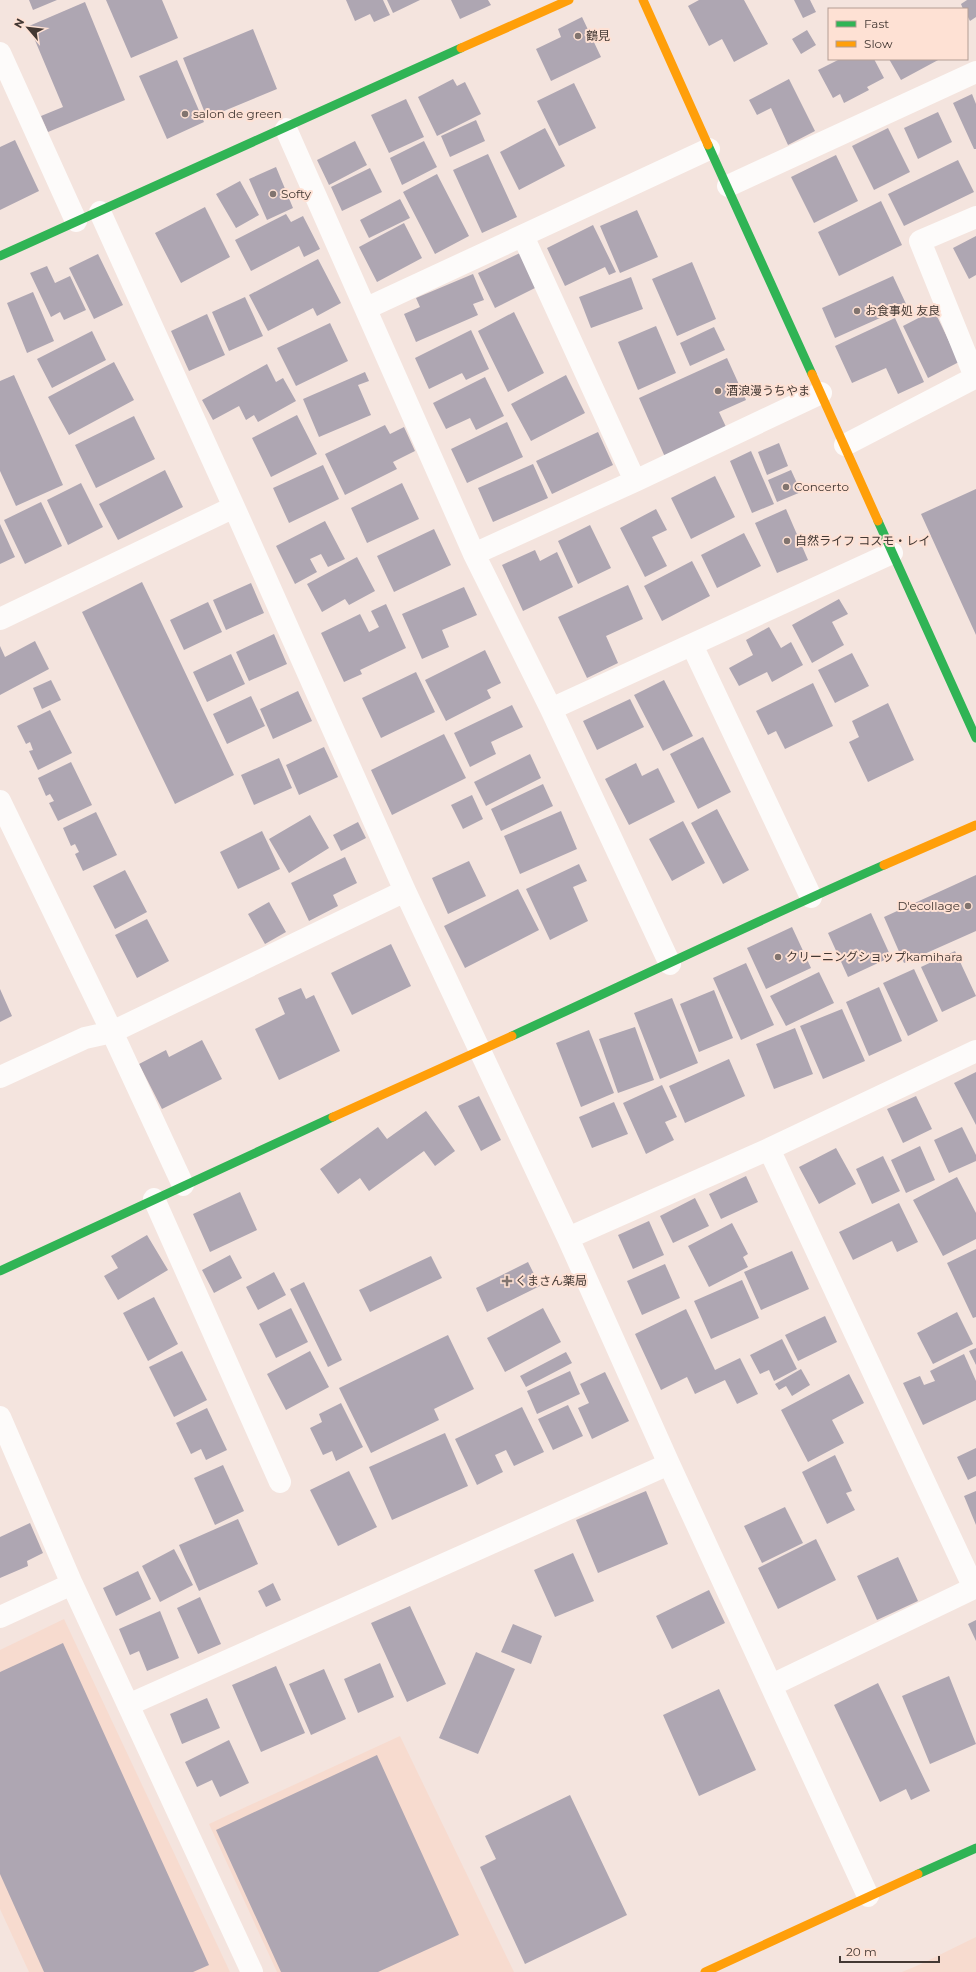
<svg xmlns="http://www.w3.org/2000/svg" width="976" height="1972" font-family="Montserrat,'Noto Sans JP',sans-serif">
  <rect width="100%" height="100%" fill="#f4e4de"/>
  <path fill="#f7dbcf" d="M64,1619L230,1972H29L0,1909V1650Z
    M400,1736L514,1972H277L209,1824Z
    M976,1937V1972H902L921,1964Z"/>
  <path fill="#aea6b2" d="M29,0H57L33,10Z
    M106,0H162L178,38L131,58Z
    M346,0H383L390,15L374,22L370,14L355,21Z
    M387,0H420L393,13Z
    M451,0H488L491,5L460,19Z
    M699,0H744L768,44L734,62L722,39L709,46L688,6Z
    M794,0H810L816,12L803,18Z
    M967,0H976V17L970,21L967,15V9H963L961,4Z
    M85,2L125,100L48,132L41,116L63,107L29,26Z
    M582,17L601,57L551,81L536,49L561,37L558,29Z
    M253,29L277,89L207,118L183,58Z
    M807,30L816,45L801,54L792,39Z
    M840,59H874L884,78L867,87L869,90L844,103L840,94L833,98L818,70Z
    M889,59H940L901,80Z
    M177,60L204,122L167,139L139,76Z
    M453,79L457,86L465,82L481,114L437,136L418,97Z
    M789,79L815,131L788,145L771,108L757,115L749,100Z
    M574,83L596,128L559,146L537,101Z
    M972,94L976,104V149H974L953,103Z
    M406,99L424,137L389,153L371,115Z
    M938,112L952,142L918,159L904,128Z
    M476,120L485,141L450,157L441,136Z
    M545,128L565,166L519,190L500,152Z
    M888,128L910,172L874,190L852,146Z
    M15,140L39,191L0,210V147Z
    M355,141L367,165L329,185L317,160Z
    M424,141L437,167L402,185L390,158Z
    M488,154L517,217L482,233L453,170Z
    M836,155L858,201L814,223L791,177Z
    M958,160L974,192L904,226L888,194Z
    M276,167L293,208L267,220L249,179Z
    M370,168L382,192L342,211L331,187Z
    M437,174L469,236L435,254L403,192Z
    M240,181L259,215L236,228L216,194Z
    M400,199L410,218L369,238L360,220Z
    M881,201L902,245L839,276L818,232Z
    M205,207L230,257L181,283L155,233Z
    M637,210L658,257L620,273L600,226Z
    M286,214L291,222L303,216L320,249L304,257L299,246L251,271L235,240Z
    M404,223L422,258L377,282L359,247Z
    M593,225L616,272L609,275L605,267L565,286L547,248Z
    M976,236V275L969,279L953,248Z
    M520,253L537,287L495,308L478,273Z
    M98,254L123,305L94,319L69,268Z
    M318,259L341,303L317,316L313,308L268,331L249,295Z
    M692,262L716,319L677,336L652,279Z
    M47,266L55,283L70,276L86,310L64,320L60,312L51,317L30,273Z
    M473,274L484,300L473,304L478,315L416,342L404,314L420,307L416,298Z
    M893,276L907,306L835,338L822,308Z
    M631,277L643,309L591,328L579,297Z
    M33,292L54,341L27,353L7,303Z
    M245,297L263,336L229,351L212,312Z
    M934,310L959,362L928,378L903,326Z
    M514,312L544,373L508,392L478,331Z
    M207,314L225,355L189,371L171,331Z
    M895,318L924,382L898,394L886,368L852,383L835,346Z
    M330,323L348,361L296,386L277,348Z
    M656,326L676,373L638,390L618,342Z
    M714,327L725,350L690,366L680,343Z
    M471,330L489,369L466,380L462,373L429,389L415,358Z
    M92,331L106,360L52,388L37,359Z
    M727,358L746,400L719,412L727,429L665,457L639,398Z
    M114,362L134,400L69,435L48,397Z
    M267,364L276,382L283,378L296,401L258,422L254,415L246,420L239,406L213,420L202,400Z
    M365,372L369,381L358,385L371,415L319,437L303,399Z
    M14,375L63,485L16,506L0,471V381Z
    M566,375L585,413L531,441L511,404Z
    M485,377L504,416L476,430L470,418L446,429L433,403Z
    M297,415L317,454L271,477L252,438Z
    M134,416L155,459L96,488L75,445Z
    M507,422L523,457L467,483L451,449Z
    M385,425L390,434L404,427L415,451L393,462L397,469L345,495L325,454Z
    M598,432L613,465L552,494L536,461Z
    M779,443L788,466L767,475L758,452Z
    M751,451L774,504L752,513L730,461Z
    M533,464L548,498L493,522L478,488Z
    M323,465L339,499L289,523L273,488Z
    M165,470L183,507L118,540L99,504Z
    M791,470L801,492L777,502L768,480Z
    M715,476L735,517L691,539L671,498Z
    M81,483L103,527L68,545L47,500Z
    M402,483L419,519L367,543L351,508Z
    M976,489V635L921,514Z
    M41,502L62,546L25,564L4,520Z
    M656,509L667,530L652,537L667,566L645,577L620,528Z
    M786,509L808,560L777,573L755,523Z
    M325,521L345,559L328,567L321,554L310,559L317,572L295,584L276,546Z
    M0,524L15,557L0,564Z
    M590,525L611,568L578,584L558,541Z
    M434,529L451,565L394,592L377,556Z
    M744,533L761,566L717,588L701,555Z
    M535,550L540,561L557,552L573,587L523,611L502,565Z
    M357,557L375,591L349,605L345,599L322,612L307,584Z
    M692,561L710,596L662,621L644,586Z
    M142,582L234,775L175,804L82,612Z
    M251,583L264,613L226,630L213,600Z
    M628,585L643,619L606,636L618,663L587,678L558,617Z
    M464,587L477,615L442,630L449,647L422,659L402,614Z
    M839,599L848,614L832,622L844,645L812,663L792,625Z
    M208,602L222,632L184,650L170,620Z
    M386,604L406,648L360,670L362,674L344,682L321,633L360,614L369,632L379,627L371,611Z
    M769,627L781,648L791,642L803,665L772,682L767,672L739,686L729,668L753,655L746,640Z
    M274,634L287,664L249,681L236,652Z
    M35,641L49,669L0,695V646L5,657Z
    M485,650L501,683L487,690L491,698L446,721L425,680Z
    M852,653L869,686L835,703L818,670Z
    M231,654L245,684L207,702L193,672Z
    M416,672L435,712L381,738L362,698Z
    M51,680L61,700L42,709L33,688Z
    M664,680L693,736L663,751L634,695Z
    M813,683L833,726L785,749L776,731L768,735L756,711Z
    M298,691L312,721L273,739L260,709Z
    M251,696L265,726L227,744L213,714Z
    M630,699L644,727L597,750L583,721Z
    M888,703L914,760L868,782L849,742L859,737L852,721Z
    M512,705L523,727L491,742L496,754L470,767L454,733Z
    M50,710L72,753L38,770L29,751L33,750L30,742L26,744L17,726Z
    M444,734L466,778L392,815L371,770Z
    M703,737L731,792L698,809L670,754Z
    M324,747L338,777L299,795L286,765Z
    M530,754L541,778L486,806L474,782Z
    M279,758L292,788L254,805L241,775Z
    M71,762L92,805L58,821L49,803L54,801L50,794L46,796L38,778Z
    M636,763L642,776L658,768L675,802L629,825L605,779Z
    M543,784L553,806L501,831L491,809Z
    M472,795L483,819L463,829L451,805Z
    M717,809L749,870L723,884L691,823Z
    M561,811L577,849L520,874L504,836Z
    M96,812L117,855L83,871L75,854L79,852L75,844L71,846L63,828Z
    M310,815L329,848L289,873L269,839Z
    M683,821L705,863L672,881L649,839Z
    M358,822L366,838L341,851L333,835Z
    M262,831L280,869L238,889L220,852Z
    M345,857L357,883L333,895L338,906L309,921L291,883Z
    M469,861L486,896L448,914L432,878Z
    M579,864L587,881L573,887L588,921L550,940L526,889Z
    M125,870L147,912L115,929L93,886Z
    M976,875V931L904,963L884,917Z
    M518,889L539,930L465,968L444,926Z
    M269,902L286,932L265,944L248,914Z
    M871,913L891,957L848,977L828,933Z
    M147,919L169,961L137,978L115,935Z
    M792,927L811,968L766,989L747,948Z
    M391,944L411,986L352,1015L331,973Z
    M955,951L976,996L942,1012L921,967Z
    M746,963L774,1025L741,1040L713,978Z
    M914,969L938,1021L908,1036L883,983Z
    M819,972L834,1003L786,1026L770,996Z
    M879,987L902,1041L869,1056L846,1002Z
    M301,988L306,999L314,995L340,1051L279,1080L255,1029L285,1014L278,998Z
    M0,989L12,1016L0,1022Z
    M714,990L733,1038L699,1052L680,1004Z
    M672,998L698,1063L660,1079L634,1013Z
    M842,1009L865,1061L823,1079L800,1026Z
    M635,1027L654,1080L618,1093L599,1039Z
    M795,1028L813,1074L774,1089L756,1044Z
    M589,1030L614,1093L581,1107L556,1043Z
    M202,1040L222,1079L162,1109L139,1064L166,1050L169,1057Z
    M729,1059L745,1096L685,1123L669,1086Z
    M976,1072V1125L954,1083Z
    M662,1085L677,1117L665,1122L674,1140L646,1154L623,1103Z
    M479,1096L501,1140L481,1151L458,1106Z
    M916,1096L932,1129L903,1143L887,1109Z
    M614,1102L628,1134L592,1148L579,1117Z
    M426,1111L455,1151L435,1166L424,1151L369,1191L360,1178L338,1194L320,1169L378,1127L387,1139Z
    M962,1127L976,1155V1161L949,1173L934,1140Z
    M920,1146L935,1180L906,1193L891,1160Z
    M836,1148L856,1184L819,1204L799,1167Z
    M883,1156L900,1191L872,1204L856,1169Z
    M746,1176L758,1202L721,1219L709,1194Z
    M957,1177L976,1213V1239L943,1256L913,1200Z
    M240,1192L257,1230L210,1252L193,1214Z
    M695,1198L709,1226L673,1243L660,1216Z
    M899,1203L918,1242L897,1252L892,1241L853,1260L839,1232Z
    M649,1221L664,1255L633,1269L618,1235Z
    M732,1223L748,1254L743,1257L748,1267L709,1287L688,1246Z
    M147,1235L168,1270L118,1300L104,1276L118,1268L111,1256Z
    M976,1249V1317L973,1318L947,1263Z
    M792,1251L809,1289L761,1310L744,1272Z
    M230,1255L242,1278L214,1293L202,1270Z
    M431,1256L442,1278L370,1312L359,1290Z
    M528,1262L540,1286L487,1312L476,1288Z
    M665,1264L680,1298L642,1315L627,1281Z
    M274,1272L286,1295L258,1310L246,1287Z
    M742,1280L759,1318L711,1339L694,1301Z
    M304,1282L342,1360L328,1367L290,1289Z
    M154,1297L178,1344L148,1361L123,1313Z
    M291,1308L308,1342L276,1358L259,1324Z
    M543,1308L561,1342L505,1372L487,1338Z
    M686,1309L715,1370L740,1358L758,1394L737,1404L725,1380L695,1394L687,1377L661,1390L635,1334Z
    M957,1312L973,1344L933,1364L917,1333Z
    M825,1316L837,1342L798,1361L785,1335Z
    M448,1335L474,1389L434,1409L439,1420L371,1453L339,1388Z
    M782,1339L797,1369L774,1381L769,1370L760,1374L750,1355Z
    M976,1348V1365L969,1351Z
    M182,1351L207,1400L174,1417L149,1367Z
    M310,1351L329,1387L286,1410L267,1374Z
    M566,1352L572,1363L526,1387L520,1376Z
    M964,1354L976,1381V1400L923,1425L903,1383L920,1376L924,1385L935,1381L930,1371Z
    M801,1369L810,1385L792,1396L786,1386L779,1390L775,1384Z
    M570,1371L580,1394L537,1414L527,1391Z
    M605,1372L629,1421L592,1439L578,1408L589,1403L580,1384Z
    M849,1374L864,1403L832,1420L844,1443L808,1462L781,1410Z
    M341,1403L363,1447L336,1461L332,1451L323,1455L310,1428L322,1422L319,1414Z
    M568,1405L583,1436L553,1450L538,1419Z
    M522,1407L544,1452L514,1466L506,1450L495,1455L503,1472L477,1485L455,1439Z
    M207,1408L227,1450L206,1460L201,1449L191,1454L176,1423Z
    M445,1433L468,1486L392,1520L369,1467Z
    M976,1448V1476L968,1480L957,1457Z
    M835,1455L852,1491L846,1493L855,1510L827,1524L802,1472Z
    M223,1465L244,1511L215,1525L194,1478Z
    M349,1471L377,1527L338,1546L310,1490Z
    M646,1491L668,1544L598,1573L576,1520Z
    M976,1491V1525L964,1496Z
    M785,1507L803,1543L762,1563L744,1526Z
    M238,1519L258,1564L199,1591L179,1545Z
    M30,1523L43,1553L27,1561L28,1566L0,1578V1537Z
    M816,1539L836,1580L778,1609L758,1568Z
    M174,1549L193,1585L160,1602L142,1566Z
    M573,1553L594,1601L555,1617L534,1570Z
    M898,1557L918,1601L877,1620L857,1576Z
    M138,1571L151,1599L116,1616L103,1588Z
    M273,1583L281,1600L266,1607L258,1591Z
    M709,1590L725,1623L672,1649L656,1616Z
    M200,1597L221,1644L198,1654L177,1608Z
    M410,1606L446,1684L407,1702L371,1623Z
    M160,1611L179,1658L147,1671L139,1651L130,1655L119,1629Z
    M976,1620V1641L968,1624Z
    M513,1624L542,1636L531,1664L501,1652Z
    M63,1643L209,1965L193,1972H44L0,1874V1672Z
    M476,1652L515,1669L478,1754L439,1738Z
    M380,1663L394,1697L358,1713L344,1679Z
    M276,1666L305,1733L261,1752L232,1685Z
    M324,1669L346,1719L311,1735L289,1684Z
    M949,1676L976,1744L930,1764L902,1696Z
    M878,1683L930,1791L911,1800L906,1789L880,1802L834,1705Z
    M719,1689L756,1770L699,1796L663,1715Z
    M207,1698L220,1728L182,1744L170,1714Z
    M229,1740L249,1783L220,1797L212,1780L197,1787L185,1762Z
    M377,1755L459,1935L378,1972H281L216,1830Z
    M570,1795L627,1915L525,1964L480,1867L496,1859L485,1836Z"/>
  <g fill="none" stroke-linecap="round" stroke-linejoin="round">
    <path stroke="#fdfbfa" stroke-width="22" d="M0,53L76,221
      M286,129L474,554L551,709L670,964
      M728,186L976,72
      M100,212L234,507L405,891L568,1238L669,1464L868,1896
      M523,236L635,481
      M367,308L709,149
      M975,377L920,241L976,217
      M845,445L976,377
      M474,554L635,481L821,393
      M0,619L234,507
      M692,645L811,897
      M551,709L892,553
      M0,801L112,1032L85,1038L0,1077
      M769,1149L974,1588L772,1685
      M183,1185L112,1032L405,891
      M154,1199L280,1482
      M568,1238L769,1149L976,1051
      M0,1417L72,1584L252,1972
      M0,1617L72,1584
      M128,1705L669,1464"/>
    <path stroke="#30b455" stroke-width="9" d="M708,145L812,374
      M0,256L461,48
      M878,521L976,738
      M512,1036C636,979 759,920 884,865
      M0,1271L333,1117
      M918,1874L976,1848"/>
    <path stroke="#ff9f0a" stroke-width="9" d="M643,0L708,145
      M461,48L569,0
      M812,374L878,521
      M884,865L976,825
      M333,1117L512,1036
      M705,1972L918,1874"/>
  </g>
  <g fill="#81746f" stroke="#fee1d4" stroke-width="1.5">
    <circle cx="578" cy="36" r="4"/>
    <circle cx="185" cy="114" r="4"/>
    <circle cx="273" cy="194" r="4"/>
    <circle cx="857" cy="311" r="4"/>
    <circle cx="718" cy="391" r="4"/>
    <circle cx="786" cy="487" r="4"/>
    <circle cx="787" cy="541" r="4"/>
    <circle cx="968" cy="906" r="4"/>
    <circle cx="778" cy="957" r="4"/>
    <path d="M505 1275h4v4h4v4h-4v4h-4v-4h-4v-4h4z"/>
  </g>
  <g text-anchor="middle" stroke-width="4" stroke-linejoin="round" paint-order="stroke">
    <g font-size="12" fill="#433833" stroke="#fee1d4" text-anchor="start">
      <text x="586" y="40">鶴見</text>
      <text x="193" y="118">salon de green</text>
      <text x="281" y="198">Softy</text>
      <text x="865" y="315">お食事処 友良</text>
      <text x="726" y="395">酒浪漫うちやま</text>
      <text x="794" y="491">Concerto</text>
      <text x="795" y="545">自然ライフ コスモ・レイ</text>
      <text x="960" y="910" text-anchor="end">D'ecollage</text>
      <text x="786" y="961">クリーニングショップkamihara</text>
      <text x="515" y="1285">くまさん薬局</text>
    </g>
  </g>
  <rect x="828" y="8" width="140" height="52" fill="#fee1d4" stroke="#b39d94"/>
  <rect x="836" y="21" width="20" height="6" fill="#30b455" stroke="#b39d94"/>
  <text x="864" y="28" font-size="12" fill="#433833">Fast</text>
  <rect x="836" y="41" width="20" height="6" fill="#ff9f0a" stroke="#b39d94"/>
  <text x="864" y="48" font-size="12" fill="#433833">Slow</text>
  <g transform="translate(28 28) rotate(298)" stroke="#fee1d4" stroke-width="3" paint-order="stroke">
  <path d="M0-3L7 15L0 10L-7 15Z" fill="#433833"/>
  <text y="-6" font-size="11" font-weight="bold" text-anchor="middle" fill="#433833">N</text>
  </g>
  <path d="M840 1956v6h99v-6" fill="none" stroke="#433833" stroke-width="2"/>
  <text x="846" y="1956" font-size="12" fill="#433833" stroke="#fee1d4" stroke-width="3" paint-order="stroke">20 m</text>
</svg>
